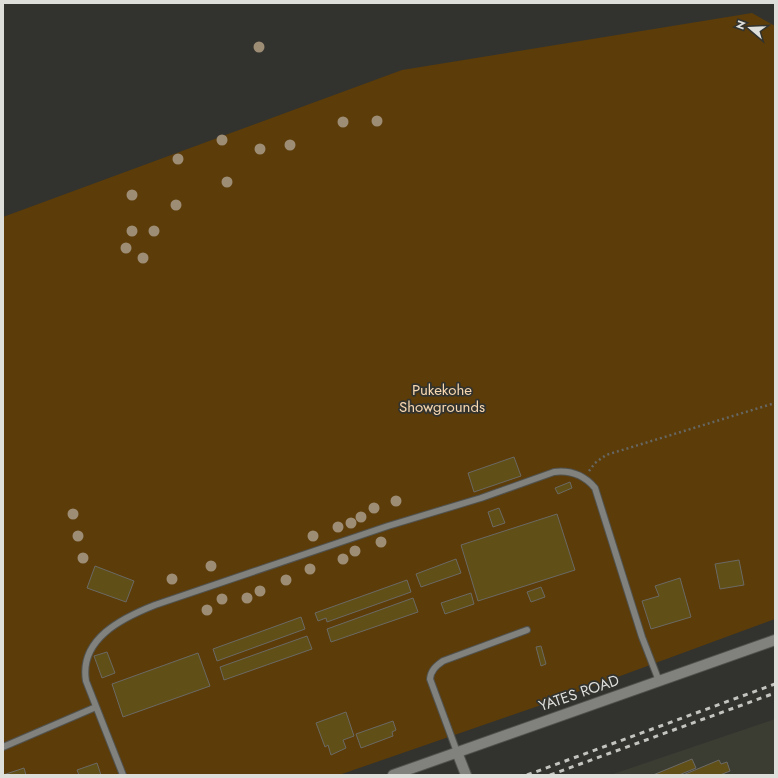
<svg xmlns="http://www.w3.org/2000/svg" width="778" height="778" font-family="Jost,sans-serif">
  <rect width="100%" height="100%" fill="#32332f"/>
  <path fill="#3b3c32" d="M775,719V775H610Z"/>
  <path fill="#5c3c09" d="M752,13L775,26V619L547,703L339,775H3V217L402,70Z"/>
  <path fill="#605018" stroke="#6b6965" d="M514,457L521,476L474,492L468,473Z
    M570,482L572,488L558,494L555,488Z
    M499,508L505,523L493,527L488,512Z
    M557,514L575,570L478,601L461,545Z
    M456,559L461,573L421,587L416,574Z
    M739,560L744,585L720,589L715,564Z
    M95,566L134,581L126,602L87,588Z
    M680,578L691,617L651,629L642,601L659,596L655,586Z
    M407,580L411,592L327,622L326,618L318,621L315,613Z
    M541,587L545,597L531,602L527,592Z
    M471,593L474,604L445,614L441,603Z
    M413,598L418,612L331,642L327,629Z
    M301,617L305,629L217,661L213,649Z
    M307,636L312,649L224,680L220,667Z
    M541,646L546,664L541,666L536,647Z
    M107,652L115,673L102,678L94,656Z
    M198,653L210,686L123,717L112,684Z
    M346,712L354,736L343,740L346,748L331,755L328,745L325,747L316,723Z
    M393,721L396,730L392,732L393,736L361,748L356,734Z
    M692,759L696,768L679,775H653Z
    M719,760L721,764L727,762L730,771L720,775H683Z
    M97,763L101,775H79L77,770Z
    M24,768L26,775H3Z"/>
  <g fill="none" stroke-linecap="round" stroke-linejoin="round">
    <g stroke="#51524e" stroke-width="8">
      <path id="lane" d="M3,747L96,707
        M457,752L430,679C431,670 436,666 443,661L527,630
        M123,775L86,681C79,639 122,618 155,605L388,526L481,498L554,472C571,470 584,475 595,488L642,637L659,681"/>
    </g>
    <g stroke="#51524e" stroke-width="12">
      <path id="street" d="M457,752L466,775
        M393,775L775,640"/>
    </g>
    <path stroke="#666763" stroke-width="2.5" stroke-dasharray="2 3" stroke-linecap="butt" d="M589,471L595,463L606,455L775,403"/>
    <use href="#lane" stroke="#81817d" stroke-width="6"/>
    <use href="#street" stroke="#81817d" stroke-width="10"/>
    <path stroke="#c3c3c0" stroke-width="3" stroke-dasharray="5 5" stroke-linecap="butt" d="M527,775L775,684
      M550,775L775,693"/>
  </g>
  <g fill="#9e8d75">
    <circle cx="259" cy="47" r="5.5"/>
    <circle cx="377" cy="121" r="5.5"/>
    <circle cx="343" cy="122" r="5.5"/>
    <circle cx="222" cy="140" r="5.5"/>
    <circle cx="290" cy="145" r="5.5"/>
    <circle cx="260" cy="149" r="5.5"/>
    <circle cx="178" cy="159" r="5.5"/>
    <circle cx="227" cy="182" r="5.5"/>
    <circle cx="132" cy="195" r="5.5"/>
    <circle cx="176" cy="205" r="5.5"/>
    <circle cx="132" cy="231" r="5.5"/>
    <circle cx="154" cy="231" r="5.5"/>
    <circle cx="126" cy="248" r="5.5"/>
    <circle cx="143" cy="258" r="5.5"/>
    <circle cx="396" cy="501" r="5.5"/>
    <circle cx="374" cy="508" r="5.5"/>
    <circle cx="73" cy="514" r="5.5"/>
    <circle cx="361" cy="517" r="5.5"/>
    <circle cx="351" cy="523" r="5.5"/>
    <circle cx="338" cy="527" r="5.5"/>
    <circle cx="78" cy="536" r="5.5"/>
    <circle cx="313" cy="536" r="5.5"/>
    <circle cx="381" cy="542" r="5.5"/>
    <circle cx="355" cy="551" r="5.5"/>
    <circle cx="83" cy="558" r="5.5"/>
    <circle cx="343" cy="559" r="5.5"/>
    <circle cx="211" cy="566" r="5.5"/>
    <circle cx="310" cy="569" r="5.5"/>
    <circle cx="172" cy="579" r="5.5"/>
    <circle cx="286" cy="580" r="5.5"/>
    <circle cx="260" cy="591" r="5.5"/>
    <circle cx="247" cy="598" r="5.5"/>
    <circle cx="222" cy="599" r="5.5"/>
    <circle cx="207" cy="610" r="5.5"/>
  </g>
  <g text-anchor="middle" stroke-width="3.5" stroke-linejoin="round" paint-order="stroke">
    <g font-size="15" fill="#f7d7af" stroke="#32332f">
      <text x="442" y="395">Pukekohe<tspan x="442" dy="17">Showgrounds</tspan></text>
    </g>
    <g font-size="15" fill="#dededb" stroke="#32332f">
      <text transform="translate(579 693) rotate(-19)" y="5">YATES ROAD</text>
    </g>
  </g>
  <rect width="778" height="778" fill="none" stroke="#dededb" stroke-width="8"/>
  <g transform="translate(750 28) rotate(289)" stroke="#32332f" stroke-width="3" paint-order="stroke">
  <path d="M0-3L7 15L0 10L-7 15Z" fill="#dededb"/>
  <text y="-6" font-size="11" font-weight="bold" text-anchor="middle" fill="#dededb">N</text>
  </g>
</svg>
